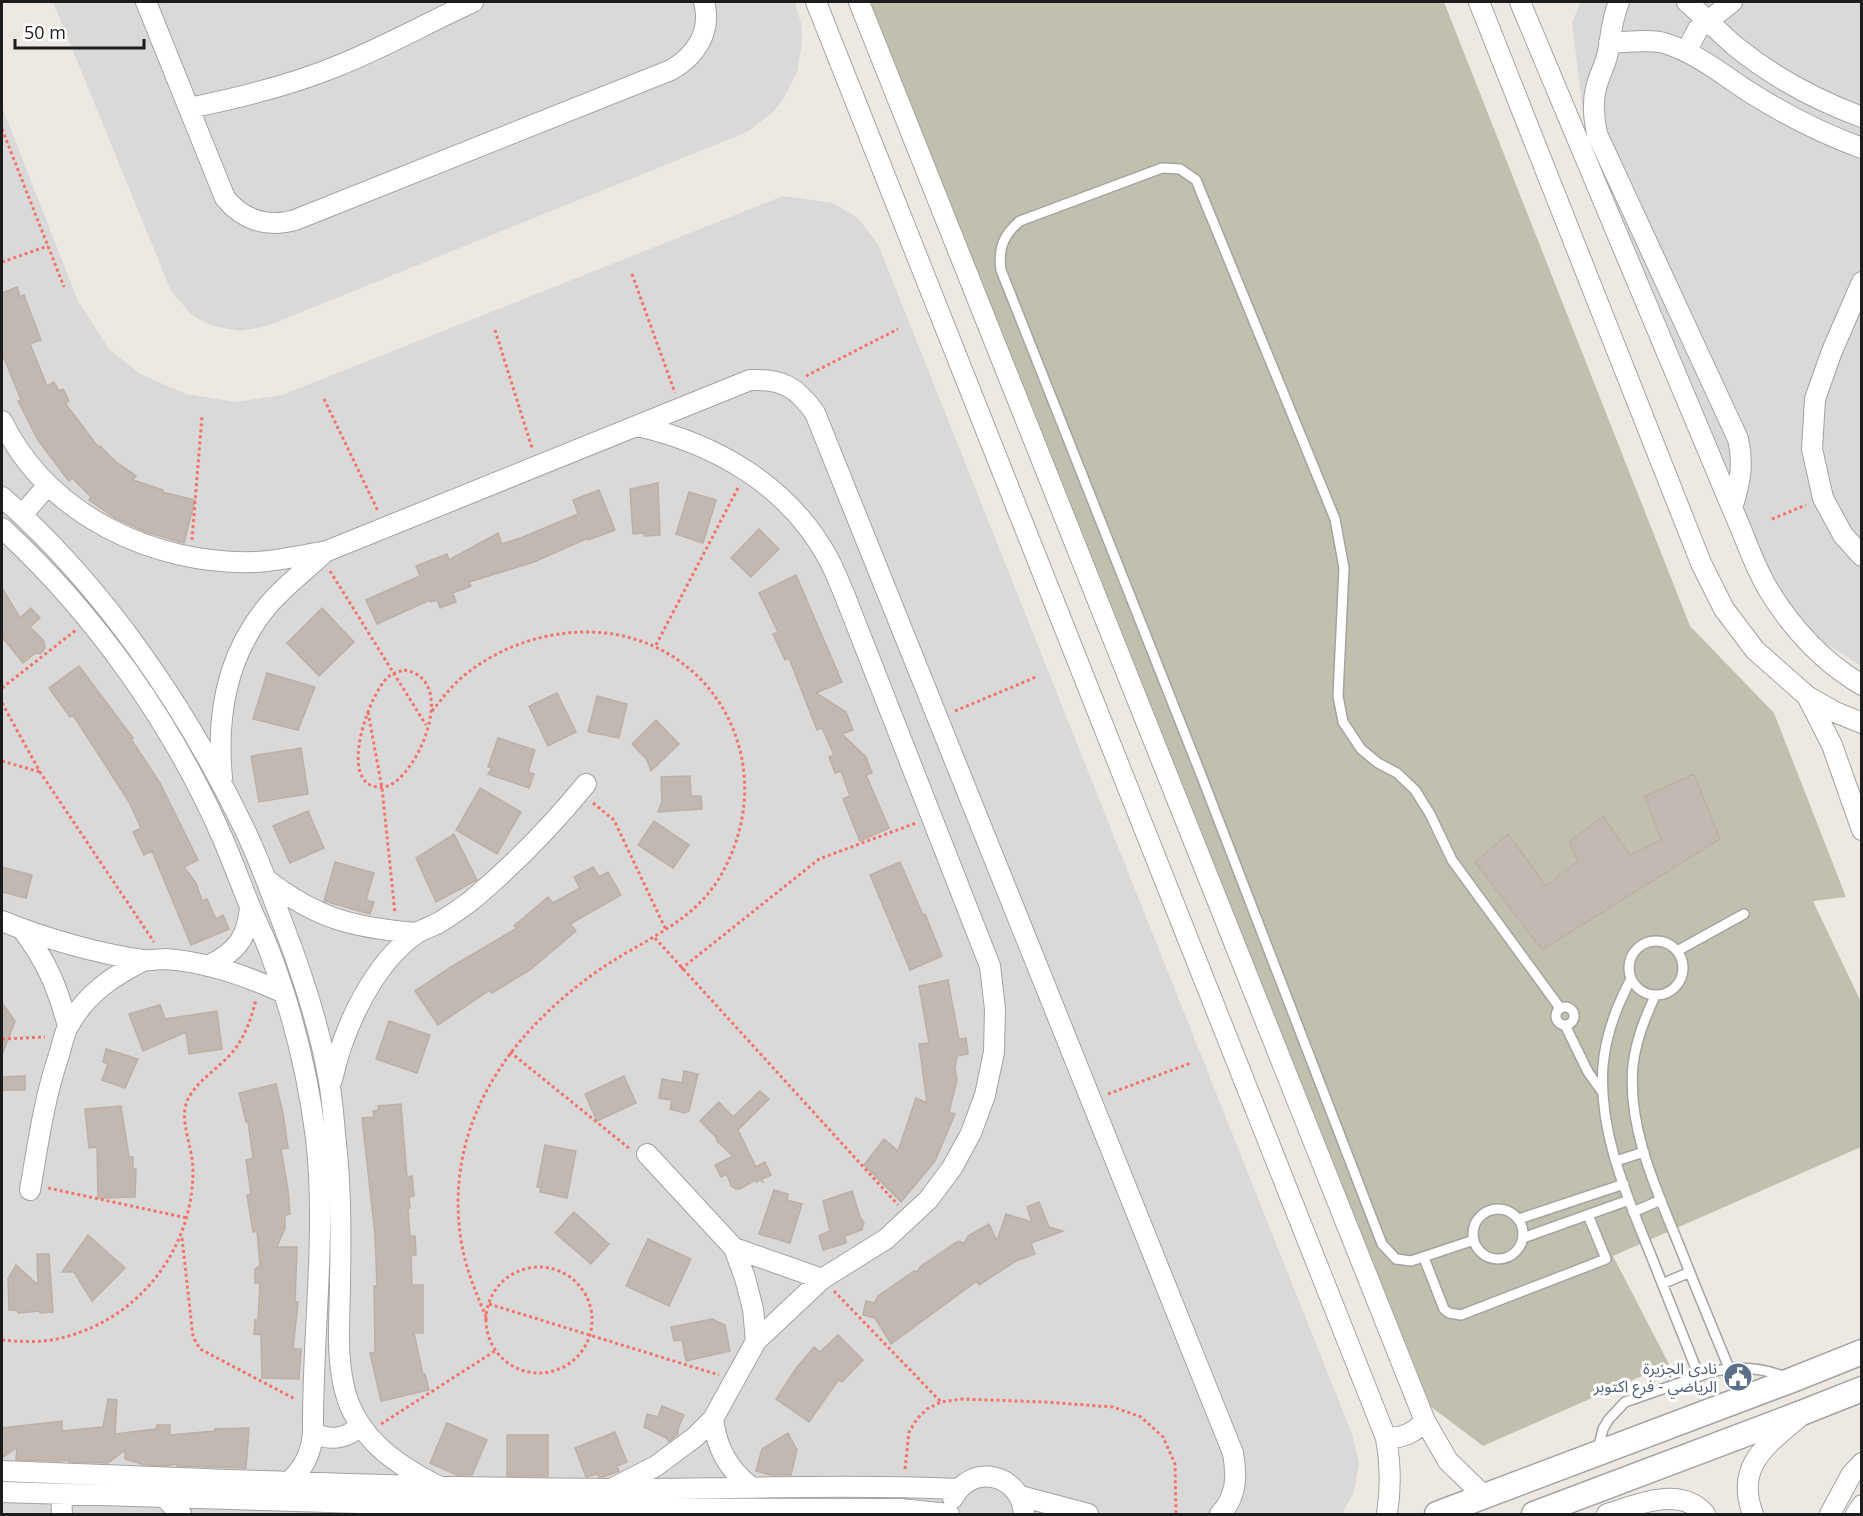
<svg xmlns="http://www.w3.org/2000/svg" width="1863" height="1516" font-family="'Open Sans','Noto Sans Arabic',sans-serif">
  <rect width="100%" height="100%" fill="#ede9e2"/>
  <path fill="#dad9d9" d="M53,2H795L802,27V43L797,73L782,101L772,113L747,132L267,326L240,331L213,326L200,320L189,312L171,291Z
    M1581,2H1861V666L1820,640L1780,597L1753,546L1735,486L1585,129L1572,22Z
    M2,107L78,301L109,349L140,374L186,394L236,402L282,395L783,196L833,203L858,218L878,244L1352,1434L1359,1463L1354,1492L1342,1514H2Z"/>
  <path fill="#c1c0ae" d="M862,2H1444L1690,626L1774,713L1846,897L1813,901L1861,1002V1147L1613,1256L1669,1364L1483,1446L1414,1394Z"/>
  <path fill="#c1b8b2" stroke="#beafa5" stroke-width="1.5" d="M17,287L20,297L24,295L41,340L30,344L47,386L54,382L59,391L63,389L69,401L65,403L99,448L100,446L115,461L136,476L133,480L163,490L162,492L195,500L184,543L146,532L115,518L89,500L91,497L72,478L69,481L38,440L18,401L21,400L2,353V293Z
    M658,483L660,535L644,536V533L633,534L630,489Z
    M599,490L615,530L588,540V538L534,562L469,582L471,586L453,593L456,602L440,608L437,600L431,602L430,600L377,624L366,600L420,576L416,566L447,554L449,560L498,533L502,544L523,537L578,514L573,500Z
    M689,492L716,500L703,543L676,534Z
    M759,529L779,549L751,577L731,558Z
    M796,575L842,682L816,693L846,712L853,730L842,734L866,757L872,773L866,775L889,828L860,841L843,799L850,796L841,771L835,773L829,757L834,755L822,728L817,730L789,658L785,660L773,634L778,632L759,593Z
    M2,588L20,618L31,608L40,618L30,627L44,641L45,648L41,653L34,654L23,663L2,637Z
    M322,608L354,642L319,676L287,643Z
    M79,666L133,738L131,739L160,783L198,860L184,867L196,883L202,901L207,899L216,919L223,915L229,929L191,945L152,851L144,855L133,832L141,828L129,802L73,715L70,717L49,688Z
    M267,673L315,687L298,730L253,719Z
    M557,693L576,732L548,746L529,706Z
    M597,696L627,704L619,738L588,732Z
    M656,720L679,744L651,771L647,760L632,744Z
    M498,738L535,750L528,772L534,774L529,788L488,774L492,768L488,767Z
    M301,748L308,794L259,802L251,756Z
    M1694,774L1720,839L1542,950L1475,862L1508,834L1546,886L1578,861L1569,842L1603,816L1630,855L1661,840L1645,796Z
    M690,776L691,796H701L702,809L658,812L662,802L661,777Z
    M480,788L521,812L497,854L456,830Z
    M308,811L324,848L290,863L273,826Z
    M654,821L689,845L673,868L638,845Z
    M454,834L477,880L436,902L416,858Z
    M335,862L374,873L366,900L374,902L370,914L324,901Z
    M900,862L923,915L925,914L942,956L910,970L870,875Z
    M2,867L32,875L26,898L2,892Z
    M593,867L599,877L608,872L621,895L570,924L576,931L530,970L492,993L490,990L438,1025L415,991L451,967L517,928L514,926L548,897L553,903L580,888L574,877Z
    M948,980L959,1039L966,1038L968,1054L957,1056L955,1068L957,1080L949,1112L955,1114L935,1161L901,1202L864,1165L884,1139L898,1151L916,1098L927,1103L919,1044L929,1043L919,986Z
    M2,1003L15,1021L2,1055Z
    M160,1005L165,1019L217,1011L222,1049L189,1054L186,1032L143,1051L129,1014Z
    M389,1021L430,1035L417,1073L376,1059Z
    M106,1049L138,1059L125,1088L102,1080L108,1064L103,1062Z
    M684,1071L698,1074L689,1111L684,1113L670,1109L672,1100L659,1098L662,1079L682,1083Z
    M25,1076V1090H2V1077Z
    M624,1076L636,1103L597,1121L585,1094Z
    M276,1084L283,1113L288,1148L281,1149L288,1190L290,1214L285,1215V1228L277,1247H297L295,1302H298L293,1349H301L299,1379L262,1378L261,1335L254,1334L255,1320H258L260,1283H255V1269L260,1266L257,1231L253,1232L247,1195L251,1194L246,1160L253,1158L248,1122H246L239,1093Z
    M760,1091L769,1099L738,1130L756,1167L765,1162L771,1175L762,1179L763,1182L760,1180L756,1182L755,1180L740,1189H736L731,1186L727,1174L721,1177L715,1165L733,1156L717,1141L716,1137L700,1121L719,1102L733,1117Z
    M401,1104L407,1177L412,1176L414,1196L409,1197L410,1208H408L410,1236H415L416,1255L411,1256L412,1285H423V1333H414L423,1375L425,1374L429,1390L381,1401L370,1353L375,1352L374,1286H377L375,1235L362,1118L374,1117L373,1111L379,1110L378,1106Z
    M121,1106L129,1157H133V1169H136L135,1197L98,1198L97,1147L89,1148L85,1109Z
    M545,1145L576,1151L567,1198L540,1192L541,1187H537Z
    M774,1190L788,1194L787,1200L802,1204L790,1243L759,1234Z
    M852,1191L860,1217L864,1223L862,1230L845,1236L846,1243L823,1250L819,1236L830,1231L823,1201Z
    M1039,1202L1049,1227L1063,1231L1031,1243L1035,1254L1016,1261L979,1285L977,1281L891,1344L875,1318L863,1315L866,1301L874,1303L878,1296L914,1271L917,1272L921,1266L958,1241L964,1243L968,1236L989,1224L997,1241L1006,1214L1032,1222L1027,1207Z
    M574,1212L609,1244L591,1264L555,1233Z
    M88,1235L125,1268L92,1301L74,1272H62Z
    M648,1239L691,1259L669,1306L626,1286Z
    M37,1254H49L53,1312L40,1313V1311L18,1313L17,1310H9L8,1279L16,1265L38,1285Z
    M712,1319L725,1325L730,1351L686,1361L682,1340L674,1341L671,1327Z
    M838,1335L863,1360L842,1382L839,1379L809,1422L776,1399L797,1367L814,1347L820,1352Z
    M108,1399L117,1400L115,1434L156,1429L157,1425H170V1435L215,1431V1429L249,1428L246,1468L177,1466V1464L167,1466L145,1465L125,1459V1450L108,1463L69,1462V1460L61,1461L16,1460L17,1447L2,1458V1428L62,1421V1431L103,1427Z
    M662,1406L684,1415L678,1429V1434L669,1442L666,1438L644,1427L647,1414L658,1417Z
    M447,1423L487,1440L472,1475H457L430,1463Z
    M615,1432L627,1462L617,1466L619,1471L603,1477H599L598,1474L586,1477L575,1448Z
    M788,1433L797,1450L791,1475H771L756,1471L762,1449Z
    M507,1435H548V1476H507Z"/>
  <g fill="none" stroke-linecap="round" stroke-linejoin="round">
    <g stroke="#a3a3a3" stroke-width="12">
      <path id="service" d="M1629 968a27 27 0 1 1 54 0a27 27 0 1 1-54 0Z
        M1677,951L1744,914
        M1631,979C1617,1005 1606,1034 1603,1065C1598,1130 1626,1194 1650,1253C1666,1294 1683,1335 1699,1376
        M1655,996C1645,1018 1636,1040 1633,1065C1627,1127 1656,1189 1679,1245C1695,1286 1712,1327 1729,1368
        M1556 1016a9 9 0 1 1 18 0a9 9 0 1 1-18 0Z
        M1565,1025L1588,1072L1603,1093
        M1616,1161L1644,1152
        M1473 1234a25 25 0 1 1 50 0a25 25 0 1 1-50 0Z
        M1633,1212L1661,1200
        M1519,1219L1624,1184
        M1523,1238L1629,1200
        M1474,1240L1411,1261L1396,1259L1382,1244L1200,772L1001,270C998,249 1003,235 1020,221L1162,168L1180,169L1196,180L1335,519L1344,568L1338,696L1343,722L1361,749L1378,763L1397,773L1415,790L1430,814L1452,860L1560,1008
        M1424,1258L1444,1309L1449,1313L1461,1315L1606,1259L1588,1215
        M1662,1284L1690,1272
        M1598,1450L1603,1429L1609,1419L1625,1402L1714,1371C1740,1366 1763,1367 1787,1378"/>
    </g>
    <g stroke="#a3a3a3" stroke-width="22">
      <path id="minor" d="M146,2L225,198C243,220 267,228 295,220L671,70C696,56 712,31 704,2
        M816,2L1386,1438C1391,1465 1391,1488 1387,1514
        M859,2L1425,1421L1448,1461L1484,1496
        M1479,2L1701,563L1724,609L1755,650L1807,696L1835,712L1862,723
        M1520,2L1732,508C1744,534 1753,564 1768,589C1791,627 1823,662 1862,685
        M1619,2C1612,18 1611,35 1608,52C1606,64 1599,75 1596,88C1592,103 1594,119 1597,134L1738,439C1744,464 1740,483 1732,508
        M1687,2C1703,16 1719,32 1735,46C1773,77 1816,100 1862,117
        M1609,43C1625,42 1650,39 1664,43C1697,53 1723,75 1751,93C1786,115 1823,134 1862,148
        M1686,52L1698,29L1732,2
        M189,108C239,98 288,86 335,67C383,48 427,23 473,2
        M1862,282L1832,351L1815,399L1812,449L1823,498L1843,535L1862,556
        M2,421C48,515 153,565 255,562C279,561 303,555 327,551L750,380C782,379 796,386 815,413L1233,1453C1237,1475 1237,1497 1220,1514
        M2,497C102,585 184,704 242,824C257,854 269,887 281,919C302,973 321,1030 330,1087C333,1106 334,1125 336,1144C341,1188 341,1235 340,1280C340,1320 335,1360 347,1398C362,1442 399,1466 438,1486
        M22,515L48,485
        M2,528C95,614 172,722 223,839C232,860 240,882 249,904C255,919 263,934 269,950C292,1010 308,1075 316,1138C327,1236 312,1335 313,1433C311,1454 304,1468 288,1483
        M1807,696L1832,745L1862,830
        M222,778C216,714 227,652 271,602C287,584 307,569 325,552
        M267,880C317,919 355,928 417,933
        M2,921C43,938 99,954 143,960C150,961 158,959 166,959C207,962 247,976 284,993
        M22,929C47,962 57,986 68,1026
        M208,966C236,952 247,939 250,908
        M332,1080C343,1029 373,963 417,933C423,929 431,927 438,923C449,917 461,908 472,900C516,863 550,828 586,784
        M647,1154L734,1248L745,1278L753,1309L756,1341
        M30,1190C38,1144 44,1099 59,1055C62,1045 64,1033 69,1025C86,994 114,975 145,960
        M734,1248L822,1279
        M713,1419C717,1449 728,1469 752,1488
        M313,1433C331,1441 346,1439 360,1426
        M1386,1438C1403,1438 1414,1433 1425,1421
        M2,1471C205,1479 408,1488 612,1489C728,1489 843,1484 958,1489
        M611,1489L656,1466L695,1437L713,1419L756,1341L822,1279L886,1239L928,1200L952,1168L971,1133L985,1095L994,1052L995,1009L990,966L843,591C838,580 834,569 828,558C788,485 716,444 638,426
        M2,1492L524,1508L900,1509L949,1514
        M61,1493L62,1514
        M1020,1496L1088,1514
        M164,1497L181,1514
        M953,1498C972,1462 1021,1474 1024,1514
        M1607,1514C1637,1505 1680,1485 1705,1514
        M1753,1514C1735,1467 1765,1446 1798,1418
        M1830,1514L1851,1475L1862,1463
        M1856,1514L1862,1505"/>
    </g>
    <g stroke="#a3a3a3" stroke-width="27">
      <path id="tertiary" d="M1437,1514L1792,1380L1862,1352
        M1534,1514L1804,1412L1862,1389"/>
    </g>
    <path stroke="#f4746d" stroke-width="3" stroke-dasharray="3 3" stroke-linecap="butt" d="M2,129L64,287
      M2,262L48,246
      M632,274L675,393
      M495,330L532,448
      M806,376L898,329
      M324,399L378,511
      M1772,519L1806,505
      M192,540L202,416
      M330,571L426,725
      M656,645L739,486
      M404,670C457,678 422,766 392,784C386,788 376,788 370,785C342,770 370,695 387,678C392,673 398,672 404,670Z
      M2,688L76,630
      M2,703L40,772L154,942
      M432,711C441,700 450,688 461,678C487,656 519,641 553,635C698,609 794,756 718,880C691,923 642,941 602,968C510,1031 443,1124 461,1240C465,1268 476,1292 486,1317
      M955,711L1036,677
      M368,712L382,788L395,913
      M2,761L40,772
      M593,803L614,820L666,930
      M655,938L898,1205
      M681,969L819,859L916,823
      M2,1039L45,1037
      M510,1052L630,1149
      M1108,1094L1191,1063
      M48,1188L187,1218
      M182,1238L193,1337L200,1349L295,1399
      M486 1320a53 53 0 1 1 106 0a53 53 0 1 1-106 0Z
      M834,1291L941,1402
      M489,1304L719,1375
      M2,1340C23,1342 44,1343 65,1337C141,1317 193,1248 193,1170C193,1147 178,1119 188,1099C197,1081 216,1070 229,1056C244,1040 251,1020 256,999
      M381,1424L495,1351
      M905,1469L909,1432L917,1419L927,1409L941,1402L962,1399L1045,1402L1113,1407L1141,1417L1163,1437L1175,1464L1176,1514"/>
    <use href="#service" stroke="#fff" stroke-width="9"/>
    <use href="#minor" stroke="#fff" stroke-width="20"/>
    <use href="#tertiary" stroke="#fff" stroke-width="24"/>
  </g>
  <defs>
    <g id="civic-disc" transform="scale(1.5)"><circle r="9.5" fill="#5c6f8a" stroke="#fff"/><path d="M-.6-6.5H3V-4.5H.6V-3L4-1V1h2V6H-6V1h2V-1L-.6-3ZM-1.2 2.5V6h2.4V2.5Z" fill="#fff"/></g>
  </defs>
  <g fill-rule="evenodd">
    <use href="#civic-disc" x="1738" y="1377"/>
  </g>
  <g text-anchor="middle" stroke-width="6" stroke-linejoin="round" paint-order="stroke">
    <g font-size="16" fill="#4e5e75" stroke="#fff" text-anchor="end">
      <text x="1717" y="1374">نادي الجزيرة<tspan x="1717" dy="18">الرياضي - فرع اكتوبر</tspan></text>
    </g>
  </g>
  <rect width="1863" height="1516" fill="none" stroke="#1c1c1c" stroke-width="6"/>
  <path d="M15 39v9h129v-9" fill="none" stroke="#1c1c1c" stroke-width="3"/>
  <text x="24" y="39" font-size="18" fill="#1c1c1c" stroke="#ffffff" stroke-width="4.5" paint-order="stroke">50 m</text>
</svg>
